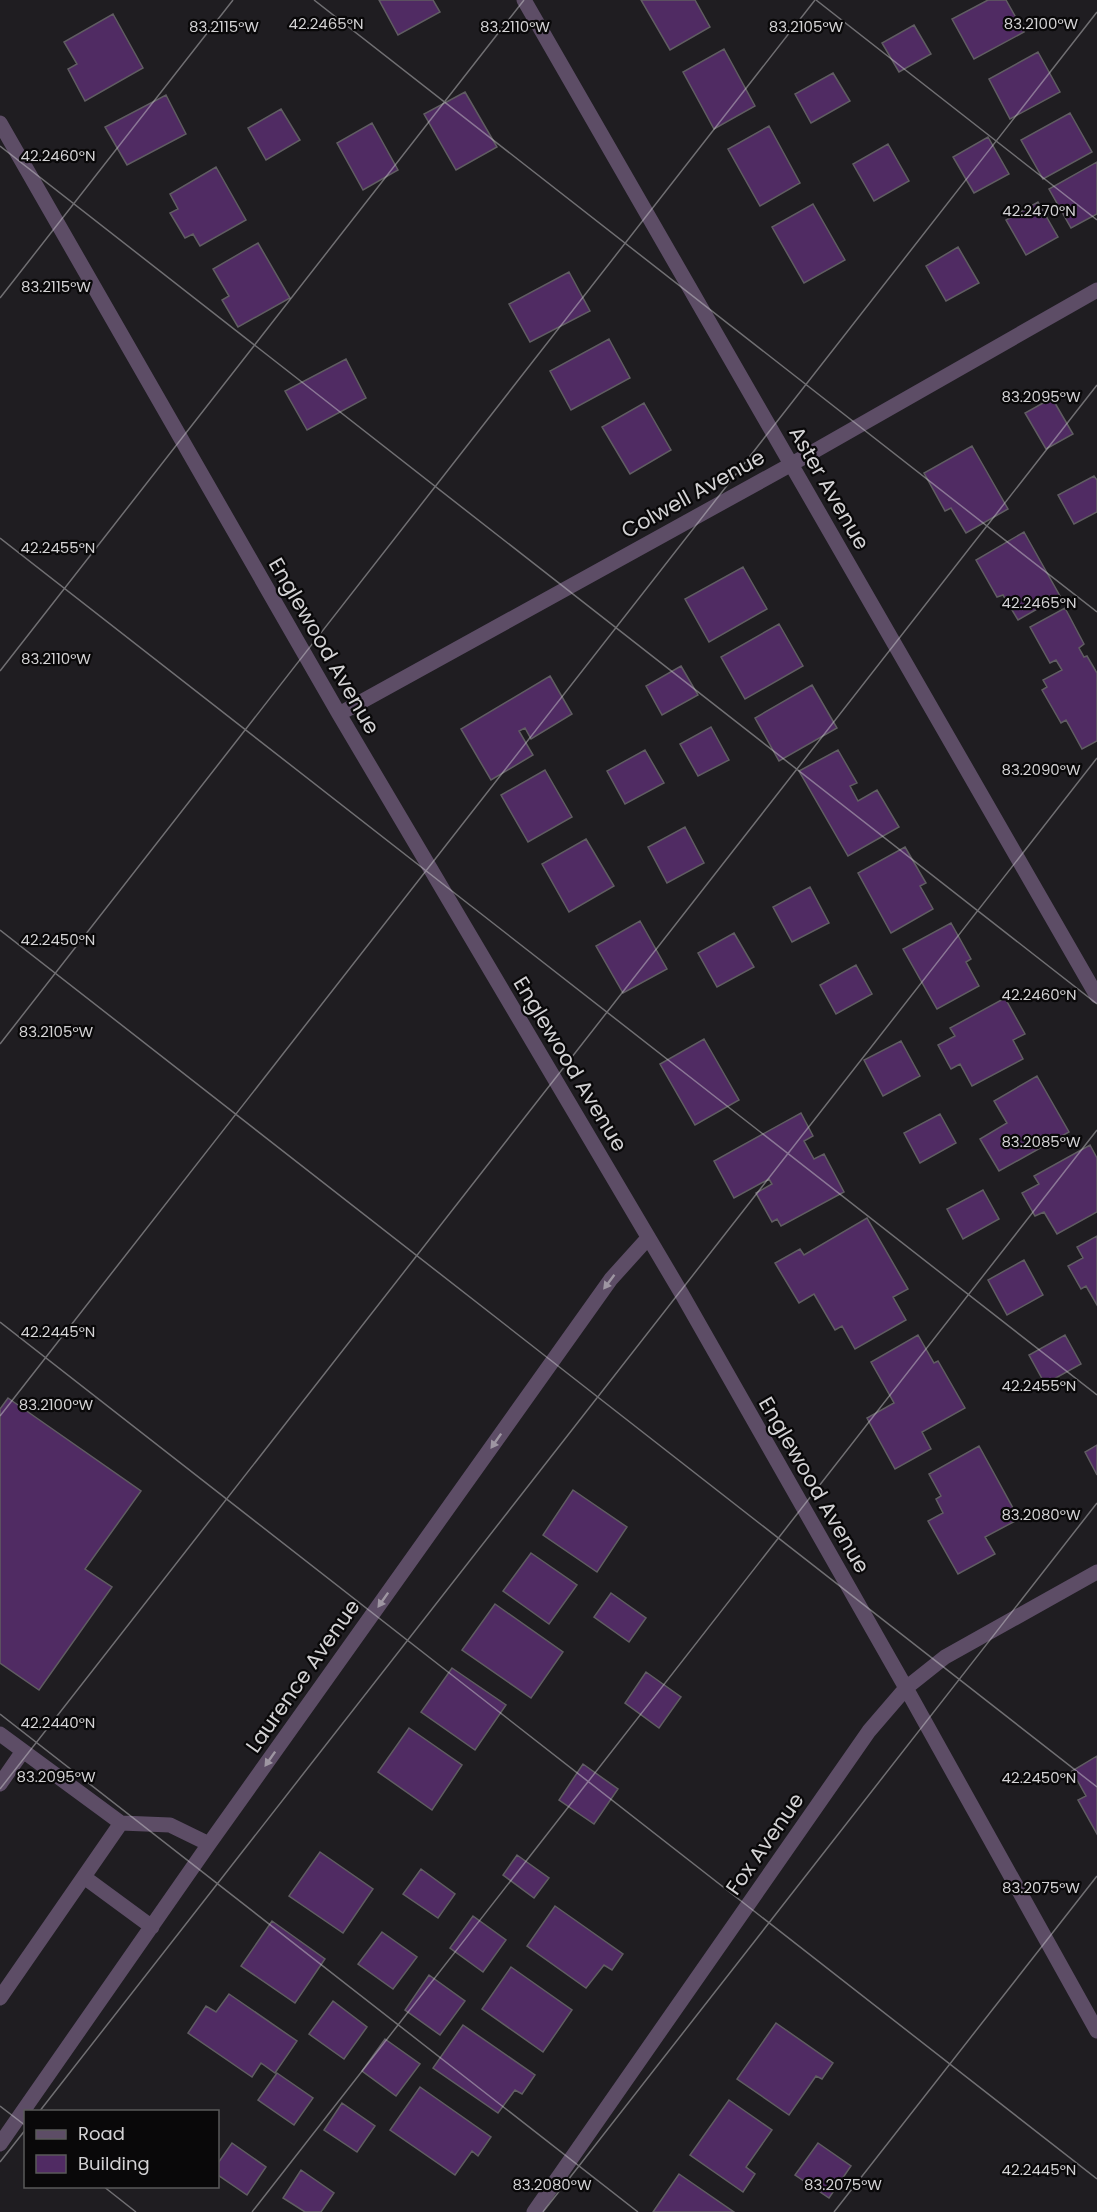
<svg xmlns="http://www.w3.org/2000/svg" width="1097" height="2212" font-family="Poppins,sans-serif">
  <rect width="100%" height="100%" fill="#1f1d21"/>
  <path fill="#502b63" stroke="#605d62" stroke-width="1.5" d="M379,0H433L440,12L398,35Z
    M641,0H695L710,27L670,50Z
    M988,0H1006L1024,32L974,59L952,19Z
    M113,14L143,68L85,101L68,69L77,64L64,42Z
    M914,25L931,54L899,72L882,43Z
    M724,49L755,106L714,129L683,72Z
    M1038,52L1060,92L1010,119L989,79Z
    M833,73L850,101L811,123L795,94Z
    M465,92L497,147L456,170L424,114Z
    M166,95L186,134L127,165L105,127Z
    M281,109L300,140L266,160L248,128Z
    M1070,113L1092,152L1043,179L1021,140Z
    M372,123L398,170L363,190L337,143Z
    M769,126L800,183L760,206L728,149Z
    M988,137L1009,174L974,193L953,157Z
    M888,144L909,181L874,201L853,164Z
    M1097,162V214L1071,228L1049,189Z
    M216,167L246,220L200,246L193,234L185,238L170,213L178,209L170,194Z
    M1038,202L1058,237L1026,255L1006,220Z
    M813,204L845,260L804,283L772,227Z
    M258,243L290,298L238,327L222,300L229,296L213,269Z
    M958,247L979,283L946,301L926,266Z
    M569,272L590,311L530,342L509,304Z
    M609,339L630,378L571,410L550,371Z
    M346,359L366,398L307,430L285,391Z
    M1052,398L1073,434L1046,449L1025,413Z
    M644,403L671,450L630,474L602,427Z
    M972,446L1008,509L966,533L951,508L945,511L924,473Z
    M1094,476L1097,480V512L1074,524L1058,495Z
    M1024,532L1060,596L1018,620L1003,595L997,597L976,560Z
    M743,567L767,609L709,642L685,599Z
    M1065,608L1084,644L1079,648L1084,657L1087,656L1097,673V741L1082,749L1066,720L1061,723L1042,690L1047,687L1043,680L1062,670L1056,660L1050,663L1030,627Z
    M779,624L803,666L745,699L721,657Z
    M681,666L698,695L662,715L646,686Z
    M550,676L572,714L531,739L525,728L519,731L533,755L491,780L461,729Z
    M812,685L837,728L779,761L755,718Z
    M711,727L729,760L698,776L680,744Z
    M645,750L664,783L625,804L607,771Z
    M838,750L857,783L850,786L858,801L877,790L899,827L848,856L799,771Z
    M545,770L572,817L528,842L501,795Z
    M685,827L704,863L667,883L648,847Z
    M586,839L614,886L569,912L542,864Z
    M905,847L926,883L920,886L933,909L891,933L858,873Z
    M810,887L829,923L792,942L773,907Z
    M640,921L667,969L623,993L596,946Z
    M951,923L971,959L966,962L979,986L937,1009L903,949Z
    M734,933L754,967L717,987L698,953Z
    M856,965L872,994L836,1014L820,985Z
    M1005,998L1025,1034L1013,1040L1023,1059L972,1086L960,1064L951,1069L938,1045L955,1036L950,1028Z
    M704,1039L739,1100L695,1125L660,1064Z
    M901,1041L920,1076L883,1096L864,1060Z
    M1037,1076L1069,1132L999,1171L980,1139L1007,1123L994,1101Z
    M801,1113L813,1136L804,1141L814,1159L824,1154L844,1192L781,1226L777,1219L772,1222L756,1193L772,1184L769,1179L734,1198L714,1161Z
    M940,1114L956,1143L920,1163L904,1133Z
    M1090,1145L1097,1158V1212L1057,1234L1044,1212L1035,1216L1022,1193L1039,1184L1034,1176Z
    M983,1190L999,1219L963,1239L947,1209Z
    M867,1218L908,1289L893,1297L906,1320L855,1349L842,1326L835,1330L814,1294L799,1303L775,1263L800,1249L804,1255Z
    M1097,1236V1305L1086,1286L1081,1289L1068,1266L1083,1258L1077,1247Z
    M1024,1260L1043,1295L1007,1315L988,1280Z
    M918,1335L934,1363L938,1361L965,1408L922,1432L931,1449L895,1469L867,1418L894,1403L871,1362Z
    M1065,1335L1081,1364L1045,1384L1029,1355Z
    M8,1398L141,1491L85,1569L112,1587L39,1690L0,1663V1409Z
    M1097,1445V1475L1085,1452Z
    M979,1446L1019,1519L985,1537L995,1554L958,1574L928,1521L943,1513L936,1499L941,1496L929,1474Z
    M573,1490L627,1527L597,1572L543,1535Z
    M531,1553L577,1585L549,1624L503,1591Z
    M611,1593L646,1618L629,1642L594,1617Z
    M495,1604L563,1652L531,1698L462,1650Z
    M452,1668L506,1705L475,1750L421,1712Z
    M646,1672L681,1697L659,1728L625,1703Z
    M409,1728L462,1765L432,1810L378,1772Z
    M1097,1756V1834L1078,1800L1086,1796L1072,1771Z
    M583,1764L618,1789L594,1824L559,1800Z
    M320,1852L373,1889L343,1933L289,1896Z
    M517,1855L549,1878L534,1898L503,1875Z
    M421,1869L455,1894L438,1918L403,1894Z
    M555,1906L623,1954L612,1970L604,1965L586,1988L527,1946Z
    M473,1916L506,1940L483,1972L450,1948Z
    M272,1921L325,1959L295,2003L241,1966Z
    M382,1932L417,1957L393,1989L358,1964Z
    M511,1967L572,2010L543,2052L482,2009Z
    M429,1975L465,2001L440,2035L405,2010Z
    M229,1994L297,2041L275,2073L261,2063L252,2077L188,2033L206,2006L216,2012Z
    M333,2001L367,2027L344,2059L309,2034Z
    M776,2023L833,2063L822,2079L816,2076L789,2115L737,2079Z
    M463,2025L535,2075L522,2094L515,2090L498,2113L433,2068Z
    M385,2039L420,2064L396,2096L362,2071Z
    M277,2073L313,2098L294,2125L258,2100Z
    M420,2087L491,2137L478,2156L472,2151L455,2175L390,2130Z
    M729,2100L772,2130L746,2167L755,2174L743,2192L690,2155Z
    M342,2103L375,2126L357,2152L324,2130Z
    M232,2143L266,2167L247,2195L218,2175V2163Z
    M818,2143L851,2166L829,2198L795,2175Z
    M301,2170L334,2193L321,2212H305L283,2198Z
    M679,2174L734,2212H653Z"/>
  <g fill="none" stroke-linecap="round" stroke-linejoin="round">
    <path stroke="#5d4d66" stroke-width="15" d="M524,0L1097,996
      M0,123L339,714L683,1296L906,1688L1097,2031
      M339,714L790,465L1097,290
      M0,1734L121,1823L0,1998
      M0,1784L23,1751
      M121,1823L170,1825L209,1844
      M84,1877L152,1927
      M0,2144L209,1844L611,1279L648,1238
      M534,2212L869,1731L906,1688L945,1657L1097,1572"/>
  </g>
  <defs><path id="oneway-solid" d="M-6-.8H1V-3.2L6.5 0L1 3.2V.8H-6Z" transform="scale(1.5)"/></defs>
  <g fill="#9e96a2">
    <use href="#oneway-solid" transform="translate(609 1282) rotate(127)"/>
    <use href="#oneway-solid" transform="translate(496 1441) rotate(125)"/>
    <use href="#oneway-solid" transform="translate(383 1600) rotate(125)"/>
    <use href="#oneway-solid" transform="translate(270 1759) rotate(125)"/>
  </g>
  <path fill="none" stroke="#d3d2d4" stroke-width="1.5" stroke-opacity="0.45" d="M314,0L1097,612M816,0L1097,220M0,146L1097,1004M0,298L233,0M0,538L1097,1395M0,671L524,0M0,930L1097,1787M0,1044L815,0M0,1322L1097,2179M0,1416L1097,12M0,1714L638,2212M0,1789L1097,385M0,2106L26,2126M39,2112L1097,758M0,2162L26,2129M103,2186L136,2212M252,2212L1097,1130M543,2212L1097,1503M834,2212L1097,1876"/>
  <g text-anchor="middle" stroke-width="4.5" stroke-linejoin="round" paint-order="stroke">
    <g font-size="21" fill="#d3d2d4" stroke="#090809">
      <text transform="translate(829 488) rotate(60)" y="7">Aster Avenue</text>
      <text transform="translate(693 494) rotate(-29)" y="7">Colwell Avenue</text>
      <text transform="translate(324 646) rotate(60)" y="7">Englewood Avenue</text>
      <text transform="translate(570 1064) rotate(59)" y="7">Englewood Avenue</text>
      <text transform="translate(814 1485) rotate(60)" y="7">Englewood Avenue</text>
      <text transform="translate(303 1676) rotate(-55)" y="7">Laurence Avenue</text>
      <text transform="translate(765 1844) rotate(-55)" y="7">Fox Avenue</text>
    </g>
  </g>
  <g font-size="15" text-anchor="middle" fill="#d3d2d4" stroke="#090809" stroke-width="4.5" stroke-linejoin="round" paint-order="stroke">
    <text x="1041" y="29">83.2100°W</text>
    <text x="326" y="29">42.2465°N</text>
    <text x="224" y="32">83.2115°W</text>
    <text x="515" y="32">83.2110°W</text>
    <text x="806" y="32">83.2105°W</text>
    <text x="58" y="161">42.2460°N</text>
    <text x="1039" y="216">42.2470°N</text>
    <text x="56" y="292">83.2115°W</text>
    <text x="1041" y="402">83.2095°W</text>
    <text x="58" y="553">42.2455°N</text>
    <text x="1039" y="608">42.2465°N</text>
    <text x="56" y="664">83.2110°W</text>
    <text x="1041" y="775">83.2090°W</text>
    <text x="58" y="945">42.2450°N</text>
    <text x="1039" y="1000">42.2460°N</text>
    <text x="56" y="1037">83.2105°W</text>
    <text x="1041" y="1147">83.2085°W</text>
    <text x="58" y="1337">42.2445°N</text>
    <text x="1039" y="1391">42.2455°N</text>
    <text x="56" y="1410">83.2100°W</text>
    <text x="1041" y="1520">83.2080°W</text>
    <text x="58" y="1728">42.2440°N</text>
    <text x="56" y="1782">83.2095°W</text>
    <text x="1039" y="1783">42.2450°N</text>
    <text x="1041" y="1893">83.2075°W</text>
    <text x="1039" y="2175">42.2445°N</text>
    <text x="552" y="2190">83.2080°W</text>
    <text x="843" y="2190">83.2075°W</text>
  </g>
  <rect x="24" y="2110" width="195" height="78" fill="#090809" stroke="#5a595a" stroke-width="1.5"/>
  <rect x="36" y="2130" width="30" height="9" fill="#5d4d66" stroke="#5a595a" stroke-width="1.5"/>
  <text x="78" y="2140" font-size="18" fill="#d3d2d4">Road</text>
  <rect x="36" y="2155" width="30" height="18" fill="#502b63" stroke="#5a595a" stroke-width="1.5"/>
  <text x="78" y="2170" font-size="18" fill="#d3d2d4">Building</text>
</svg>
